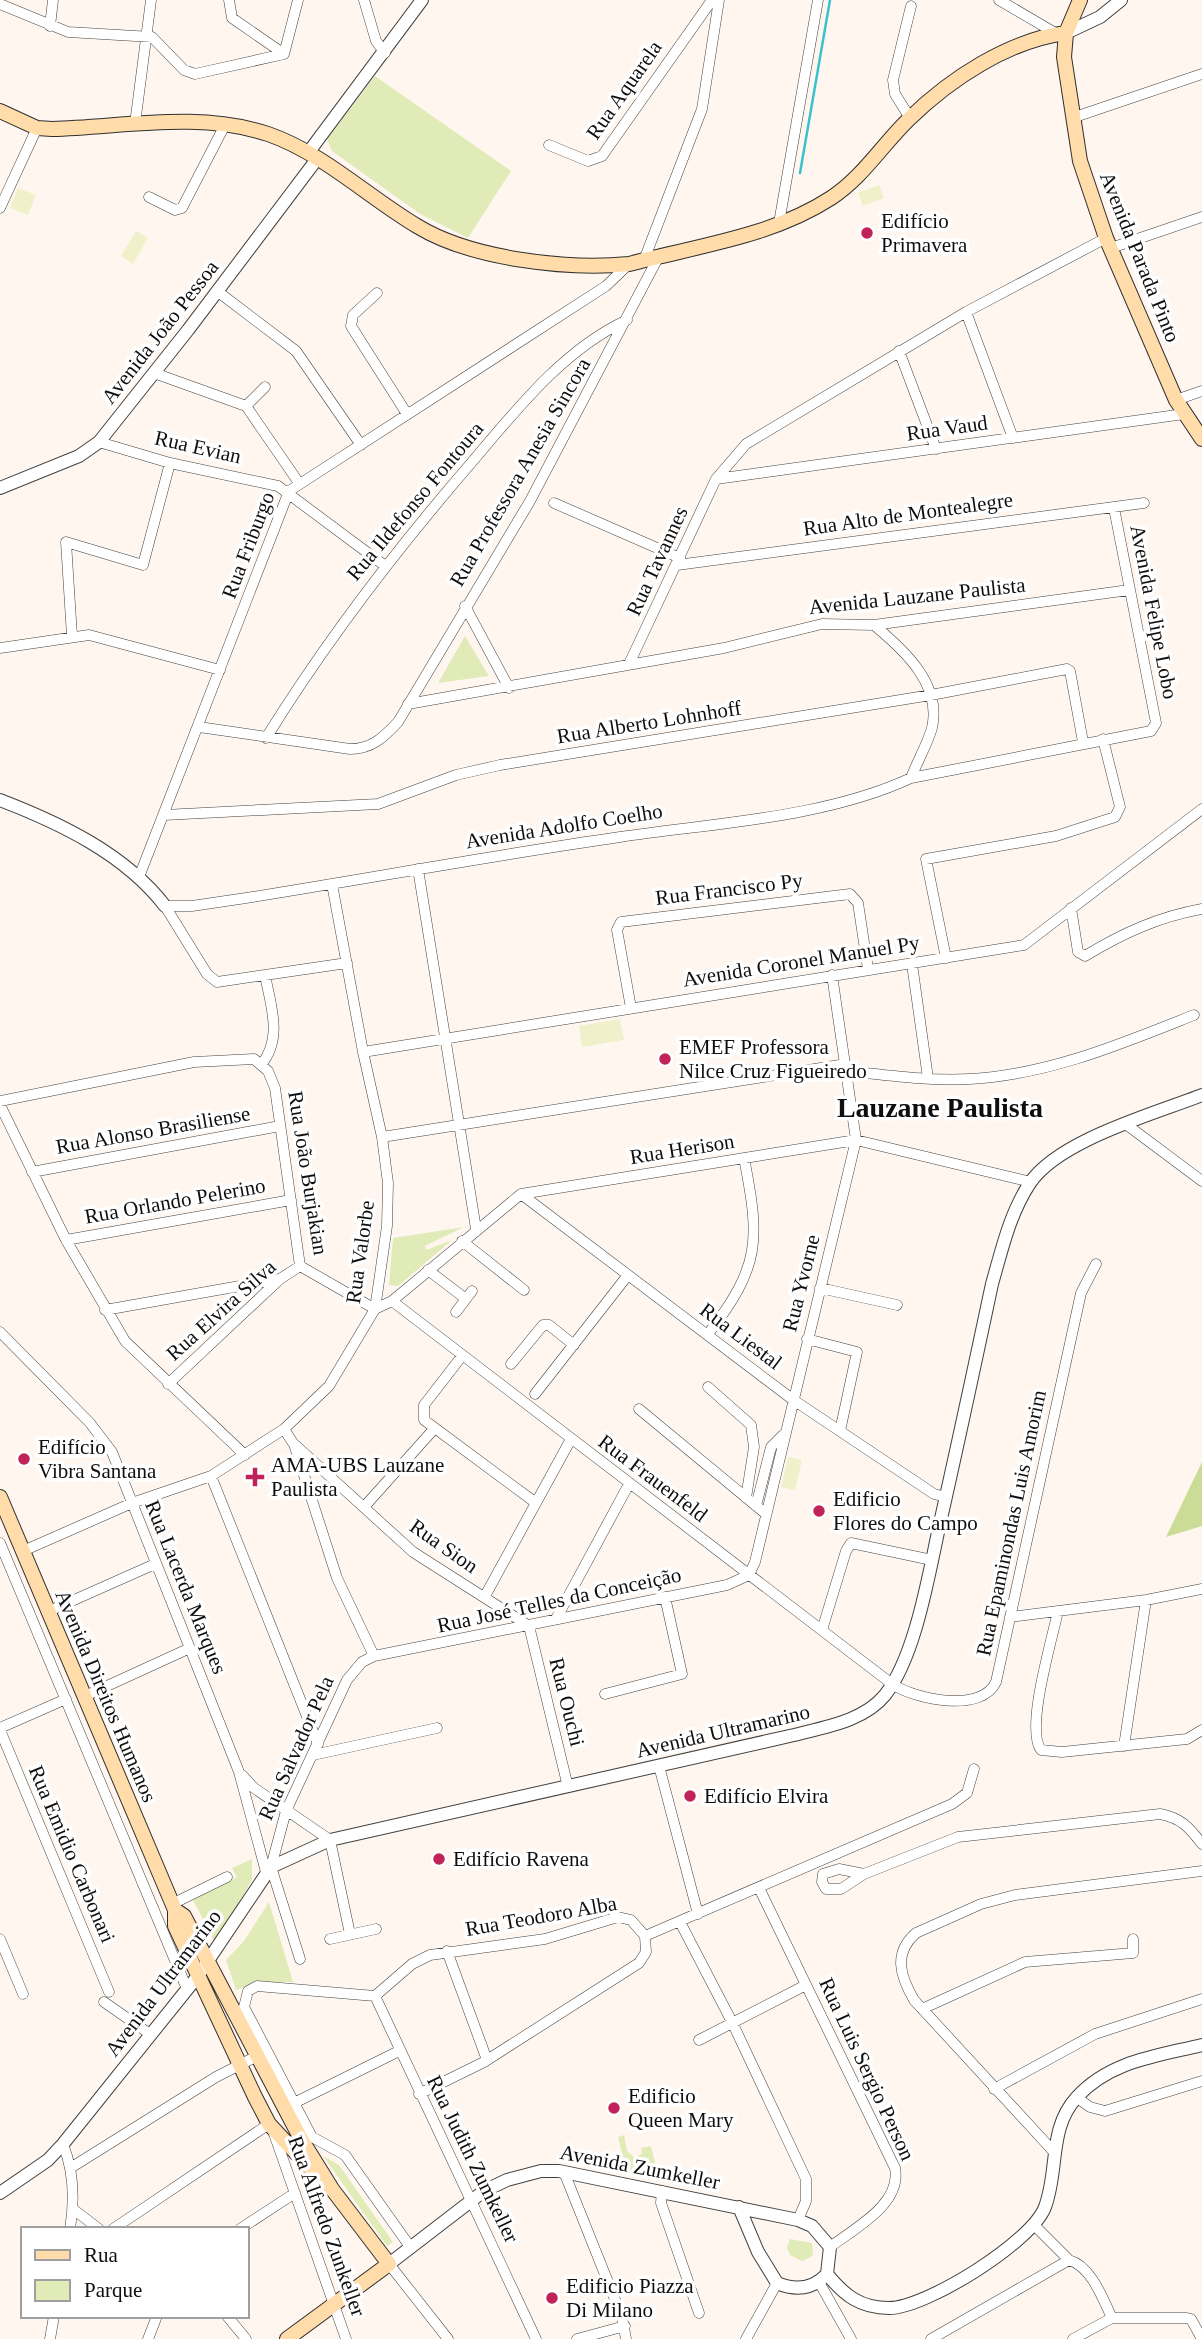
<svg xmlns="http://www.w3.org/2000/svg" width="1202" height="2339" font-family="'Times New Roman',serif">
  <rect width="100%" height="100%" fill="#fff7ef"/>
  <path fill="#e1ebb8" d="M375,76L511,171L468,238L420,214L332,151L327,139Z
    M465,636L489,676L438,683Z
    M464,1227L425,1246L426,1250L452,1240L398,1286L389,1285L393,1238Z
    M252,1859V1880L215,1943L192,1898L237,1877L232,1868Z
    M269,1902L293,1982H259L236,1990L226,1960L244,1941Z
    M624,2135L627,2151L634,2157L642,2154L641,2148L651,2146L659,2180L604,2168L603,2164L623,2159L618,2137Z
    M323,2156L339,2165L393,2242L387,2246Z
    M790,2239L812,2243L813,2256L802,2261L790,2255L787,2248Z"/>
  <path fill="#cbdc96" d="M1202,1462V1526L1166,1537Z"/>
  <path fill="#f0f1ca" d="M879,185L884,198L863,206L858,193Z
    M18,188L36,195L28,215L10,208Z
    M136,231L148,238L133,264L121,256Z
    M620,1019L624,1040L582,1047L579,1026Z
    M788,1457L802,1460L795,1490L781,1487Z"/>
  <g fill="none" stroke-linecap="round" stroke-linejoin="round">
    <path stroke="#38c2d0" stroke-width="2.5" d="M800,173L830,0"/>
    <g stroke="#414141" stroke-width="11">
      <path id="minor" d="M229,0L232,18L284,54
        M364,0L376,41L385,53
        M999,0L1057,34
        M0,4L68,32L152,37L184,70L195,74L284,54L298,0
        M50,26L53,0
        M910,118L895,94L893,80L911,6
        M1072,118L1202,74
        M135,124L151,0
        M549,145L588,161L602,156L712,0
        M149,197L175,210L182,208L226,123
        M0,208L37,128
        M779,223L818,0
        M1111,248L1202,217
        M644,260L702,109L719,0
        M217,291L296,351L361,445
        M377,293L353,315L351,326L407,414
        M966,312L1013,438
        M899,351L936,449
        M154,373L246,406L299,483
        M1176,400L1202,391
        M246,406L265,387
        M99,442L170,463L278,486L384,565
        M716,479L1184,414
        M554,503L680,558
        M677,565L1144,503
        M465,606L509,688
        M874,625C904,650 942,684 932,728C927,745 917,762 911,778
        M72,636L66,542L143,565L170,463
        M0,648L89,635L220,670
        M629,664L716,479L746,444L966,312L1106,238
        M408,704L724,648L822,624L874,625L1129,590
        M199,727L350,749C372,749 384,737 398,722L530,501L659,256
        M266,738C328,638 395,551 472,462C517,409 563,350 627,320
        M164,815L378,804L456,775L500,765L931,695L1067,669L1070,671L1083,742
        M418,869L476,1229
        M139,877L289,491L606,286L629,264
        M165,906H192L246,898C371,878 495,855 620,837C714,823 825,818 911,778L1151,731L1156,723L1114,508
        M165,906L207,974L217,982L347,963
        M1071,908L1078,952L1085,956C1123,933 1158,917 1202,909
        M946,958L926,859L1056,836L1115,817L1120,807L1103,739
        M912,964L928,1078
        M631,1008L617,930L621,922L850,894L858,903L868,969
        M363,1052L1024,945L1202,809
        M261,1065C283,1038 271,1007 265,975
        M847,1071C887,1075 928,1081 969,1079C1048,1075 1121,1044 1194,1015
        M0,1101L194,1062L254,1059L268,1071L275,1088L300,1266L375,1309
        M0,1105L66,1240L125,1341L245,1455
        M1127,1125L1202,1181
        M382,1137L846,1064
        M32,1172L280,1126
        M521,1194L792,1399L934,1494L946,1497
        M66,1240L291,1200
        M462,1241L524,1290
        M428,1270L466,1299
        M820,1288L897,1305
        M392,1301L892,1684C916,1700 982,1713 996,1682L1081,1293L1096,1264
        M375,1309L392,1301L521,1194L856,1140L1031,1182
        M105,1310L279,1279
        M456,1312L472,1291
        M0,1332L90,1423L112,1452L239,1772L266,1872
        M708,1334C761,1266 760,1240 744,1158
        M807,1339L857,1352L840,1431
        M462,1356L424,1405V1420L536,1503
        M511,1364L543,1325H549L574,1345
        M168,1384L280,1279L300,1266
        M708,1387L751,1425L754,1447L746,1498
        M535,1394L628,1275
        M639,1409L766,1514
        M284,1429L293,1443L413,1552L529,1626L568,1787
        M294,1444L337,1578L374,1656
        M211,1476L318,1744
        M756,1506L771,1447L783,1435
        M364,1507L434,1429
        M0,1543L187,1989
        M23,1551L132,1503L211,1476L284,1429L329,1386L375,1309L387,1226L388,1183L382,1137L363,1052L332,884
        M485,1596L571,1439
        M1058,1611C1052,1640 1025,1729 1041,1750L1062,1752L1187,1739L1202,1730
        M47,1612L155,1564
        M1010,1617L1146,1600L1202,1589
        M556,1619L629,1484
        M822,1630L846,1551L851,1543L932,1560
        M605,1694L682,1674L665,1597
        M83,1697L190,1648
        M0,1728L66,1699
        M0,1730L109,1992
        M1124,1746L1146,1600
        M313,1755L437,1728
        M659,1766L698,1914
        M242,1775L254,1788L330,1840L350,1934
        M864,1874L839,1869L823,1874L822,1882L826,1889H841L864,1874L958,1837L1160,1814C1181,1818 1189,1827 1202,1844
        M759,1888L895,2168C902,2204 855,2228 830,2247
        M172,1904L227,1877
        M680,1922L732,2022L806,2179V2201L798,2220
        M645,1936L952,1804L967,1793L974,1769
        M0,1939L23,1994
        M330,1939L376,1929
        M447,1951L487,2060
        M300,1959L271,1867L286,1811L347,1680L362,1662L374,1656L727,1585L749,1575L755,1562L856,1140L832,975
        M375,1996L412,1964L430,1955L545,1939L618,1917L631,1920L645,1936L646,1952L639,1963L484,2062L419,2094
        M375,1996L257,1986L248,1991L244,2007L312,2137L345,2155L411,2248
        M375,1996L536,2339
        M104,2002L150,2034
        M922,2009L1025,1962L1133,1953V1939
        M699,2040L806,1985
        M994,2089L1095,2034L1202,1999
        M1076,2097L1090,2107L1105,2111L1202,2081
        M294,2103L399,2051
        M272,2128L346,2339
        M63,2144C74,2172 75,2199 70,2229
        M1054,2152L914,2000C900,1976 893,1953 916,1933L981,1904L1015,1895L1202,1871
        M72,2167L216,2077L257,2056
        M564,2172L622,2317L626,2339
        M662,2191L661,2203L699,2313
        M73,2209L99,2229
        M113,2229L269,2124
        M240,2229L295,2193
        M1069,2260C1091,2266 1103,2299 1112,2318
        M389,2264L448,2339
        M819,2282L851,2339
        M227,2316L246,2339
        M50,2339L54,2316
        M148,2339L157,2316
        M577,2339L625,2326
        M746,2339L777,2283
        M931,2339L1069,2260L1034,2225
        M1073,2339L1112,2318H1187L1191,2319L1202,2339"/>
    </g>
    <g stroke="#414141" stroke-width="14">
      <path id="tertiary" d="M1066,33L1100,17L1121,0
        M308,153L422,0
        M0,488L79,456L99,442L188,330L317,159
        M0,800C60,823 125,854 165,906
        M0,2193L48,2160L63,2144L197,1977L271,1867L330,1840L794,1735C825,1727 864,1721 885,1695C916,1656 929,1572 940,1523C958,1444 975,1364 992,1284C1002,1249 1010,1213 1030,1183C1059,1140 1154,1114 1202,1095
        M739,2207L758,2252L777,2283C796,2291 813,2289 827,2274
        M389,2264L484,2191L507,2180L541,2171H559L798,2220L812,2226L830,2247L827,2274
        M827,2274C844,2295 860,2308 889,2308C926,2308 1032,2242 1045,2207C1059,2170 1048,2128 1077,2097C1110,2061 1157,2056 1202,2045"/>
    </g>
    <g stroke="#303030" stroke-width="16">
      <path id="secondary" d="M1080,0L1066,33L1064,57L1080,161L1106,238L1176,400L1202,439
        M0,111L37,128L52,129C124,127 198,111 268,134C323,153 368,197 417,226C471,259 567,270 629,264C696,246 771,237 831,198C863,177 882,145 909,119C950,79 1009,40 1066,33
        M0,1497L175,1910L184,1916L301,2139L332,2189L389,2264L287,2339
        M175,1910V1926L255,2097L269,2124L311,2169"/>
    </g>
    <use href="#minor" stroke="#fff" stroke-width="10"/>
    <use href="#tertiary" stroke="#fff" stroke-width="12"/>
    <use href="#secondary" stroke="#ffdcaa" stroke-width="14"/>
  </g>
  <g fill="#c2225a" stroke="#fff" stroke-width="2.5">
    <circle cx="867" cy="233" r="7"/>
    <circle cx="665" cy="1059" r="7"/>
    <circle cx="24" cy="1459" r="7"/>
    <path d="M251.5 1466.5h7v7h7v7h-7v7h-7v-7h-7v-7h7z"/>
    <circle cx="819" cy="1511" r="7"/>
    <circle cx="690" cy="1796" r="7"/>
    <circle cx="439" cy="1859" r="7"/>
    <circle cx="614" cy="2108" r="7"/>
    <circle cx="552" cy="2298" r="7"/>
  </g>
  <g text-anchor="middle" stroke-width="7" stroke-linejoin="round" paint-order="stroke">
    <g font-size="21" fill="#0e0e0e" stroke="#fff">
      <text transform="translate(624 90) rotate(-55)" y="7">Rua Aquarela</text>
      <text transform="translate(1140 257) rotate(68)" y="7">Avenida Parada Pinto</text>
      <text transform="translate(160 332) rotate(-52)" y="7">Avenida João Pessoa</text>
      <text transform="translate(947 428) rotate(-8)" y="7">Rua Vaud</text>
      <text transform="translate(198 447) rotate(13)" y="7">Rua Evian</text>
      <text transform="translate(520 472) rotate(-60)" y="7">Rua Professora Anesia Sincora</text>
      <text transform="translate(415 501) rotate(-50)" y="7">Rua Ildefonso Fontoura</text>
      <text transform="translate(908 514) rotate(-8)" y="7">Rua Alto de Montealegre</text>
      <text transform="translate(248 545) rotate(-69)" y="7">Rua Friburgo</text>
      <text transform="translate(657 561) rotate(-65)" y="7">Rua Tavannes</text>
      <text transform="translate(917 596) rotate(-6)" y="7">Avenida Lauzane Paulista</text>
      <text transform="translate(1154 612) rotate(79)" y="7">Avenida Felipe Lobo</text>
      <text transform="translate(649 722) rotate(-9)" y="7">Rua Alberto Lohnhoff</text>
      <text transform="translate(564 826) rotate(-9)" y="7">Avenida Adolfo Coelho</text>
      <text transform="translate(729 889) rotate(-7)" y="7">Rua Francisco Py</text>
      <text transform="translate(801 961) rotate(-9)" y="7">Avenida Coronel Manuel Py</text>
      <text transform="translate(153 1130) rotate(-10)" y="7">Rua Alonso Brasiliense</text>
      <text transform="translate(682 1149) rotate(-9)" y="7">Rua Herison</text>
      <text transform="translate(308 1173) rotate(81)" y="7">Rua João Burjakian</text>
      <text transform="translate(175 1201) rotate(-10)" y="7">Rua Orlando Pelerino</text>
      <text transform="translate(360 1252) rotate(-82)" y="7">Rua Valorbe</text>
      <text transform="translate(801 1283) rotate(-76)" y="7">Rua Yvorne</text>
      <text transform="translate(221 1310) rotate(-42)" y="7">Rua Elvira Silva</text>
      <text transform="translate(741 1336) rotate(37)" y="7">Rua Liestal</text>
      <text transform="translate(653 1478) rotate(37)" y="7">Rua Frauenfeld</text>
      <text transform="translate(1011 1523) rotate(-78)" y="7">Rua Epaminondas Luis Amorim</text>
      <text transform="translate(444 1546) rotate(35)" y="7">Rua Sion</text>
      <text transform="translate(186 1587) rotate(68)" y="7">Rua Lacerda Marques</text>
      <text transform="translate(559 1600) rotate(-12)" y="7">Rua José Telles da Conceição</text>
      <text transform="translate(106 1696) rotate(67)" y="7">Avenida Direitos Humanos</text>
      <text transform="translate(567 1702) rotate(76)" y="7">Rua Ouchi</text>
      <text transform="translate(723 1731) rotate(-13)" y="7">Avenida Ultramarino</text>
      <text transform="translate(296 1748) rotate(-66)" y="7">Rua Salvador Pela</text>
      <text transform="translate(72 1854) rotate(67)" y="7">Rua Emidio Carbonari</text>
      <text transform="translate(541 1916) rotate(-10)" y="7">Rua Teodoro Alba</text>
      <text transform="translate(163 1983) rotate(-53)" y="7">Avenida Ultramarino</text>
      <text transform="translate(867 2069) rotate(65)" y="7">Rua Luis Sergio Person</text>
      <text transform="translate(473 2159) rotate(64)" y="7">Rua Judith Zumkeller</text>
      <text transform="translate(640 2167) rotate(11)" y="7">Avenida Zumkeller</text>
      <text transform="translate(327 2226) rotate(70)" y="7">Rua Alfredo Zunkeller</text>
    </g>
    <g font-size="21" fill="#0e0e0e" stroke="#fff" text-anchor="start">
      <text x="881" y="228">Edifício<tspan x="881" dy="24">Primavera</tspan></text>
      <text x="679" y="1054">EMEF Professora<tspan x="679" dy="24">Nilce Cruz Figueiredo</tspan></text>
      <text x="38" y="1454">Edifício<tspan x="38" dy="24">Vibra Santana</tspan></text>
      <text x="271" y="1472">AMA-UBS Lauzane<tspan x="271" dy="24">Paulista</tspan></text>
      <text x="833" y="1506">Edificio<tspan x="833" dy="24">Flores do Campo</tspan></text>
      <text x="704" y="1803">Edifício Elvira</text>
      <text x="453" y="1866">Edifício Ravena</text>
      <text x="628" y="2103">Edificio<tspan x="628" dy="24">Queen Mary</tspan></text>
      <text x="566" y="2293">Edificio Piazza<tspan x="566" dy="24">Di Milano</tspan></text>
    </g>
    <g font-size="28" font-weight="bold" fill="#0e0e0e" stroke="#fff">
      <text x="940" y="1117">Lauzane Paulista</text>
    </g>
  </g>
  <rect x="21" y="2227" width="228" height="91" fill="#ffffff" stroke="#9f9f9f" stroke-width="2"/>
  <rect x="35" y="2250" width="35" height="10" fill="#ffdcaa" stroke="#9f9f9f" stroke-width="2"/>
  <text x="84" y="2262" font-size="21" fill="#0e0e0e">Rua</text>
  <rect x="35" y="2280" width="35" height="21" fill="#e1ebb8" stroke="#9f9f9f" stroke-width="2"/>
  <text x="84" y="2297" font-size="21" fill="#0e0e0e">Parque</text>
</svg>
